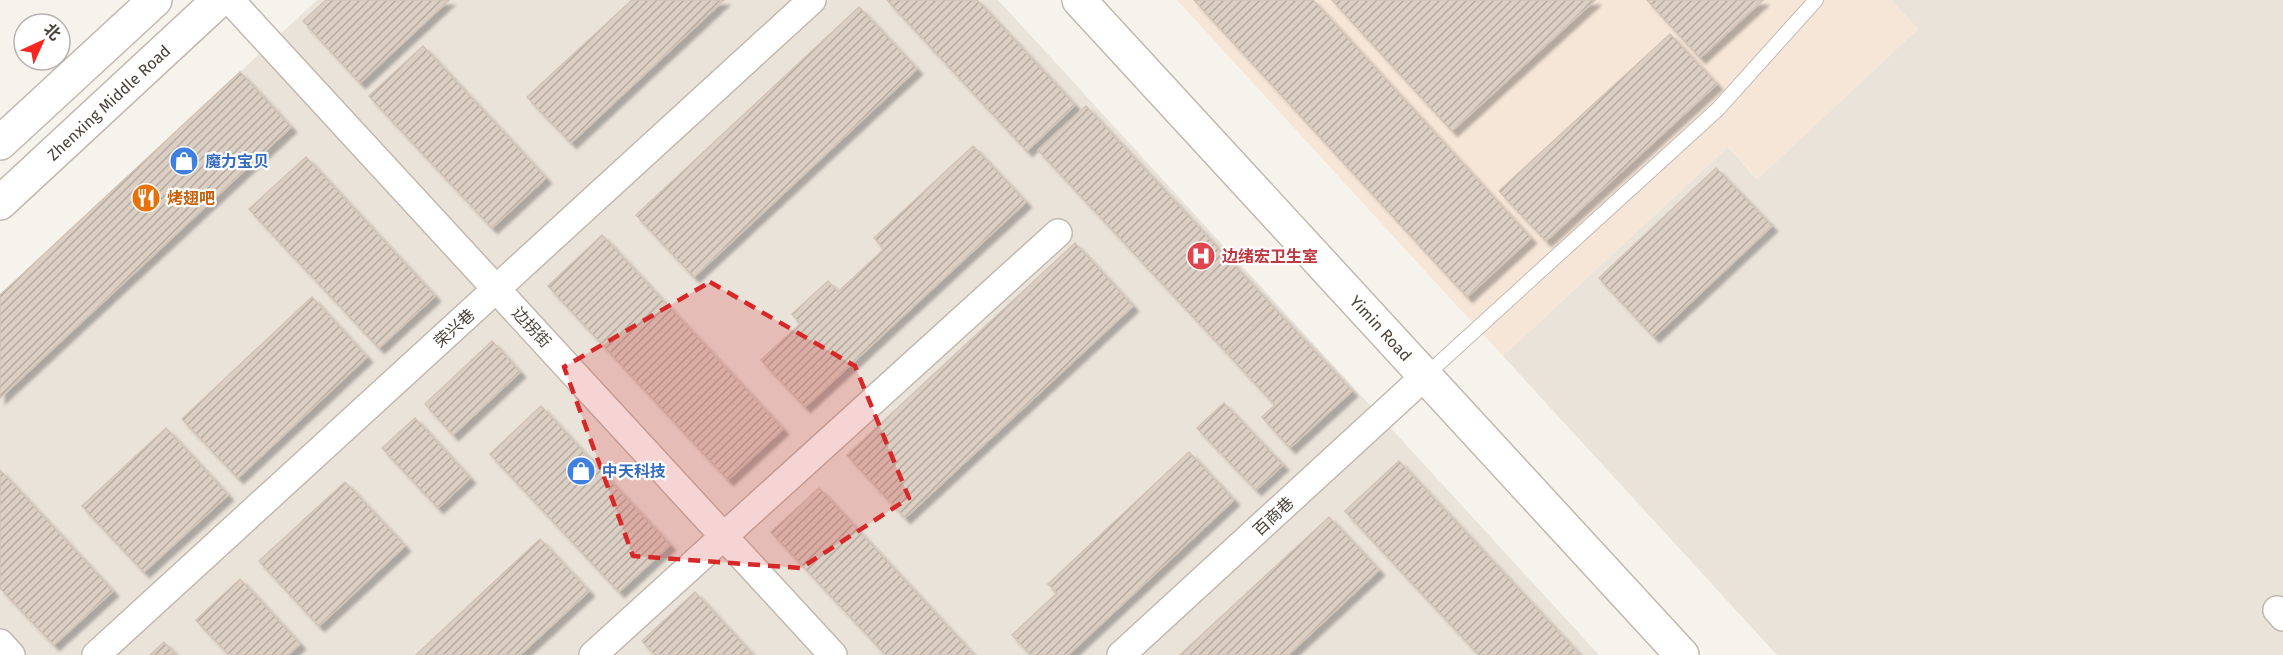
<svg xmlns="http://www.w3.org/2000/svg" width="2283" height="655" font-family="'Fira Sans','Noto Sans SC',sans-serif">
  <defs>
    <pattern id="building-hatch" width="6" height="6" patternUnits="userSpaceOnUse" patternTransform="scale(1.5)"><rect width="6" height="6" fill="#dbcfc4"/><path d="M-1 1l2-2M0 6l6-6M5 7l2-2" fill="none" stroke="#b4aaa0"/></pattern>
    <filter id="shadow"><feDropShadow dx="5.5" dy="5.5" stdDeviation="1.5" flood-color="#0004"/></filter>
  </defs>
  <rect width="100%" height="100%" fill="#f6f2ec"/>
  <path fill="#eae3da" d="M317,0H998L1599,655H0V296Z
    M1891,0H2283V655H1777L1503,356L1728,147L1757,179L1918,29Z"/>
  <path fill="#f6e6d8" d="M1177,0H1891L1918,29L1758,179L1728,147L1503,356Z"/>
  <path fill="url(#building-hatch)" stroke="#d2c3b5" stroke-width="1.5" filter="url(#shadow)" d="M326,0H449L360,83L303,21Z
    M632,0H724L571,143L527,97Z
    M887,0H977L1075,105L1027,151Z
    M1194,0H1313L1531,238L1467,297Z
    M1332,0H1595L1452,131Z
    M1647,0H1763L1700,58Z
    M859,7L917,69L694,277L636,215Z
    M1670,34L1717,84L1546,241L1499,191Z
    M423,46L546,178L492,228L369,96Z
    M240,72L291,127L0,398V295Z
    M1086,106L1274,308L1227,353L1038,150Z
    M973,146L1026,202L805,407L761,360L800,324L792,314L828,281L838,292L884,249L874,238Z
    M306,157L435,296L379,348L249,209Z
    M1716,168L1772,226L1654,337L1599,278Z
    M602,235L783,429L728,480L548,286Z
    M1075,243L1133,306L905,518L847,455Z
    M312,297L367,357L238,478L182,419Z
    M1274,308L1352,391L1290,448L1262,417L1275,405L1227,353Z
    M492,341L520,372L453,435L425,404Z
    M1224,403L1283,465L1256,490L1197,428Z
    M541,406L670,545L619,592L490,454Z
    M415,418L470,478L438,508L382,448Z
    M166,428L228,495L144,572L82,506Z
    M1189,452L1234,500L1068,655H1031L1012,635L1057,593L1048,584Z
    M1399,461L1580,655H1479L1345,511Z
    M0,470L113,591L54,645L0,588Z
    M345,482L405,546L319,626L259,561Z
    M819,488L974,655H886L771,532Z
    M1329,517L1379,570L1288,655H1180Z
    M540,539L589,591L520,655H416Z
    M240,579L300,644L288,655H229L196,620Z
    M695,592L753,655H655L642,641Z
    M164,642L176,655H150Z"/>
  <g fill="none" stroke-linecap="round" stroke-linejoin="round">
    <g stroke="#c2b8ae" stroke-width="16">
      <path id="service" d="M1425,376L1718,109L1816,0"/>
    </g>
    <g stroke="#c2b8ae" stroke-width="30">
      <path id="minor" d="M230,0L833,655
        M2277,610L2283,617
        M0,643L11,655
        M96,655L812,0
        M593,655L1058,233
        M1121,655L1425,376"/>
    </g>
    <g stroke="#c2b8ae" stroke-width="36">
      <g id="tertiary">
        <path id="s1" d="M1079,0L1682,655"/>
        <path d="M0,143L155,0"/>
        <path id="s2" d="M0,203L219,0"/>
      </g>
    </g>
    <use href="#service" stroke="#fff" stroke-width="14"/>
    <use href="#minor" stroke="#fff" stroke-width="27"/>
    <use href="#tertiary" stroke="#fff" stroke-width="33"/>
  </g>
  <path fill="#d62828" fill-opacity="0.2" stroke="#d62828" stroke-width="4.5" stroke-dasharray="12 8" stroke-linejoin="round" d="M710,282L855,366L909,498L801,568L633,556L564,367Z"/>
  <defs>
    <g id="shop-disc" transform="scale(1.5)"><circle r="9.5" fill="#3f7fe0" stroke="#fff"/><path d="M-5-2.5h2.3a2.7 3.5 0 0 1 5.4 0H5L5.5 6h-11ZM-1.5-2.5h3a1.5 2.3 0 0 0-3 0Z" fill="#fff"/></g>
    <g id="restaurant-disc" transform="scale(1.5)"><circle r="9.5" fill="#e8710a" stroke="#fff"/><path d="M-5-6h1v4h1v-4h1v4h1v-4h1v5L-1.5 .5V6h-2V.5L-5-1ZM5-6V6H3V1.5H1.5Q1.5-4 5-6Z" fill="#fff"/></g>
    <g id="hospital-disc" transform="scale(1.5)"><circle r="9.5" fill="#e0444e" stroke="#fff"/><path d="M-5-5h3v3.5h4V-5h3V5h-3V1.5h-4V5h-3Z" fill="#fff"/></g>
  </defs>
  <g fill-rule="evenodd">
    <use href="#shop-disc" x="184" y="161"/>
    <use href="#restaurant-disc" x="146" y="198"/>
    <use href="#hospital-disc" x="1201" y="256"/>
    <use href="#shop-disc" x="581" y="471"/>
  </g>
  <g text-anchor="middle" stroke-width="4.5" stroke-linejoin="round" paint-order="stroke">
    <g font-size="16" fill="#4b4239" stroke="#fff">
      <text dy="6" stroke="none"><textPath href="#s2" startOffset="148">Zhenxing Middle Road</textPath></text>
      <text transform="translate(532 327) rotate(47)" y="6">边拐街</text>
      <text transform="translate(454 328) rotate(-42)" y="6">荣兴巷</text>
      <text dy="6" stroke="none"><textPath href="#s1" startOffset="446">Yimin Road</textPath></text>
      <text transform="translate(1273 516) rotate(-43)" y="6">百商巷</text>
    </g>
    <g font-size="16" font-weight="bold" fill="#366cbe" stroke="#fff" text-anchor="start">
      <text x="205" y="167">魔力宝贝</text>
      <text x="602" y="477">中天科技</text>
    </g>
    <g font-size="16" font-weight="bold" fill="#c56008" stroke="#fff" text-anchor="start">
      <text x="167" y="204">烤翅吧</text>
    </g>
    <g font-size="16" font-weight="bold" fill="#be3a42" stroke="#fff" text-anchor="start">
      <text x="1222" y="262">边绪宏卫生室</text>
    </g>
  </g>
  <g transform="translate(42 42) rotate(45)"><circle r="28" fill="#ffffff" stroke="#b7b3b0" stroke-width="1.5"/>
  <path d="M0-4.5L10 22L0 15L-10 22Z" fill="#f82621"/>
  <text y="-9" font-size="16" font-weight="bold" text-anchor="middle" fill="#4b4239">北</text>
  </g>
</svg>
